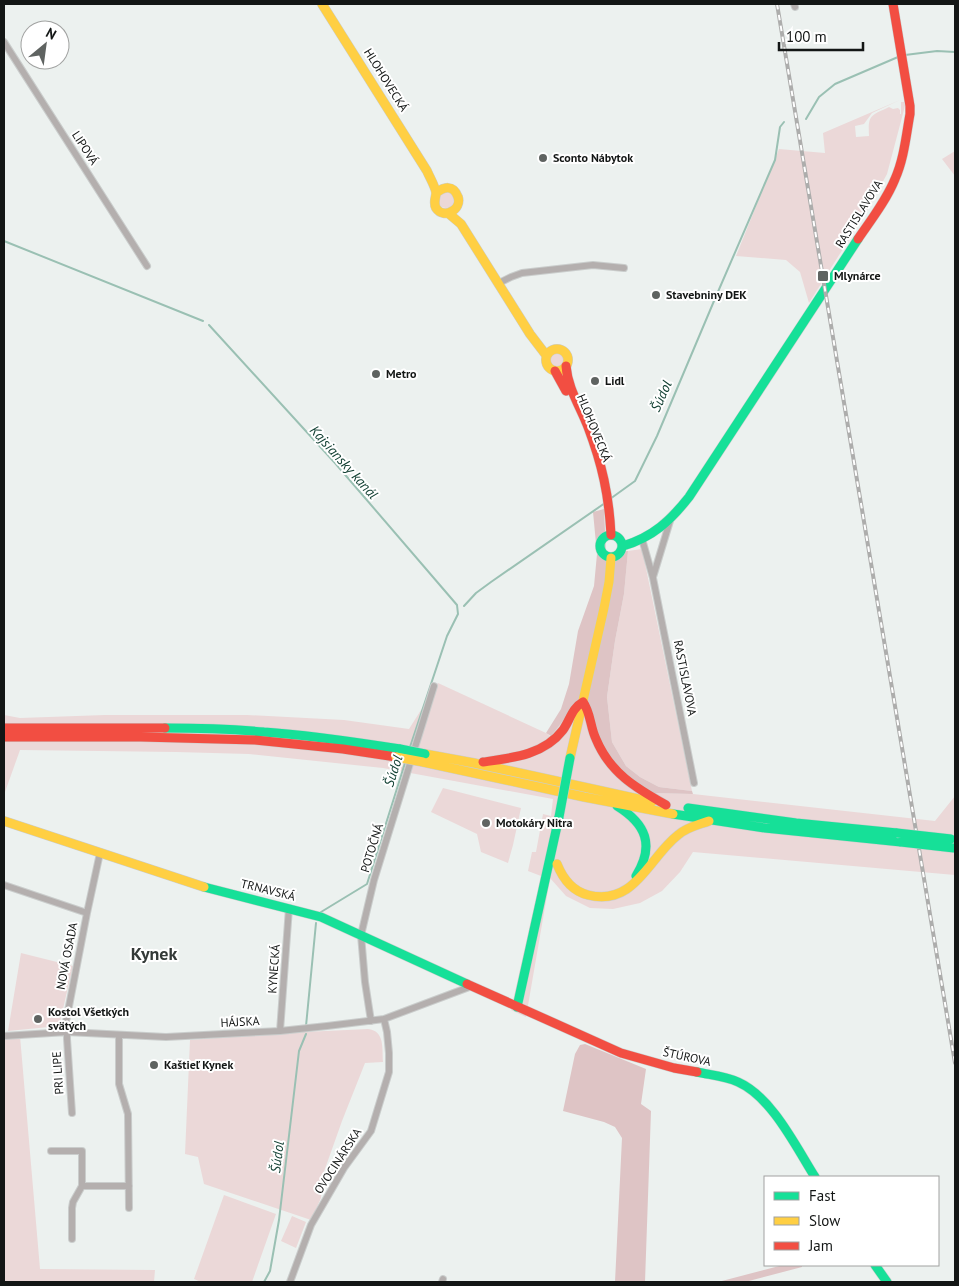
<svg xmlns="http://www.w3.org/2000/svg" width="959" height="1286" font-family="'PT Sans',sans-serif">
  <rect width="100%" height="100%" fill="#ecf1ef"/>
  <path fill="#ebd8d8" d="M900,100L872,113L864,124L855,126L856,137L869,136C868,115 870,116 889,107L893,109L898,108L900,110V114H901V102H904L905,106L887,174L868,209L809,303L800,272L786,260L736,256L779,149L825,153L823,133Z
    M955,151V176L942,159Z
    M438 200a8 8 0 1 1 16 0a8 8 0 1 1-16 0Z
    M550 360a7 7 0 1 1 14 0a7 7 0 1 1-14 0Z
    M642,549L692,791L659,787L640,777L626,766L612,742L607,697L615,641L624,594L628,551Z
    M438,683L546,733L550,736L569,713L593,716L601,747L650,793L693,794L935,821L955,796V875L693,852L680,872L662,891L640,903L613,909L590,908L566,896L550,878L526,1017L511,1010L541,876L528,871L532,852H536L543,814L551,816L553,799L383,768L249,754L176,752L20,750L5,792H4V715L20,718L105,715H247L344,720L409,729Z
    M443,788L521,808L513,845L508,863L481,852L477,834L431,812Z
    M21,953L73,966L59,1026L8,1031Z
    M368,1029C385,1031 382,1048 383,1062L365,1063L342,1121L331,1152L322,1177L321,1198L311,1220L204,1184L198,1157L185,1154L190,1040L283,1033Z
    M20,1036L40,1269L155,1270L154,1282H4V1037Z
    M224,1195L276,1214L252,1282H201L194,1279Z
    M292,1216L306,1222L296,1248L281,1241Z"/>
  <path fill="#dec4c5" d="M604,509L606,553L628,551L624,594L615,641L607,697L612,742L626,766L640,777L659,787L692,791L693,794L650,793L632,782L601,747L593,716L569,713L551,736L546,733L561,709L569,684L578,631L594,586L597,554L593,512Z
    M585,1044L646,1069L641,1104L651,1111L645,1282H615L622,1138L615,1127L604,1122L563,1111L575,1054L580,1045Z
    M783,1265H802V1267L745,1282H718Z"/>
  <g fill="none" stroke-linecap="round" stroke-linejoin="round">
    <path stroke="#9ac0b3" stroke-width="2" d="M905,55L937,51L955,52
      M806,119L819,97L835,84L898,57
      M4,241L203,321
      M209,325L335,463L457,605L458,614L447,636L410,747
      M610,499L635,481L657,436L714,301L775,160L780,127L784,122
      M464,606L476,593L491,582L605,503
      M321,912L367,884L405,763
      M306,1026L316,923
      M264,1282L270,1271L279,1220L299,1051L306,1034"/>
    <g stroke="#cacdcc" stroke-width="8">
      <path id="street" d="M794,4L795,7
        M4,42L147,266
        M499,283L511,277L522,273L593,265L624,268
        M642,539L653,578L694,783
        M653,577L670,521
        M4,885L87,913
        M371,1021L365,982L361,935L374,880L434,686
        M280,1031L289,908
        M64,1032L87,913L100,853
        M67,1032V1039L72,1113
        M119,1035V1084L128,1114L129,1208
        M4,1036L67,1032L166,1037L280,1031L327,1026L384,1019L472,986
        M51,1151H82V1186H129
        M72,1239V1208L73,1202L82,1186
        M290,1282L311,1225L344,1168L371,1131L389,1072V1053L387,1032L384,1019
        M442,1282L443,1279"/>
    </g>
    <g stroke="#cacdcc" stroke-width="10">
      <path id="fast" d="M600 546a11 11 0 1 1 22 0a11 11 0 1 1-22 0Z
        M623,546C653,537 670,521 689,497L858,239
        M165,728C198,728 231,729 264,732C310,735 355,742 400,749
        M617,806C646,824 655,845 636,876
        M688,808L796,823L897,833
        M673,814L765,828L901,842
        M204,887L321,917L467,984
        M517,1007L559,817
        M697,1072C710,1075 725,1076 738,1082C772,1097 796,1147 815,1177
        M875,1265L887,1282"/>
    </g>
    <g stroke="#cacdcc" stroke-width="10">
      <path id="slow" d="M322,4L427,171C429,176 436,188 436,193C436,198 433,202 436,208C444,220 462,209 458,197C453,184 444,187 436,193
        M448,213L461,224L530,334L546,355
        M546 360a11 11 0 1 1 22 0a11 11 0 1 1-22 0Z
        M425,754L474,763L652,802
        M570,758L604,608L609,582L611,558
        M423,762L584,797L673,814
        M4,821L204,887
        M557,864C563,879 572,891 588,895C635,907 649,857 678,835C687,827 698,825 709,821"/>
    </g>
    <g stroke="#cacdcc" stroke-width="10">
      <path id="jam" d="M858,239C871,220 886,201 895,179C904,159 906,136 910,114V106L893,4
        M566,366C568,389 580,406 588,427C602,464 609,495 611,535
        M555,371L566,391
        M4,728H165
        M4,737H141L255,740L343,749L396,757
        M483,762C512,758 544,755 563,730C570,720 572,708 583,702C591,713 590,727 596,739C610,773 636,788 666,805
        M467,984L621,1053L674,1068L697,1072"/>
    </g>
    <use href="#street" stroke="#b4afae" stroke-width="6"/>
    <use href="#fast" stroke="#16e098" stroke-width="9"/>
    <use href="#slow" stroke="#ffcf43" stroke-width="9"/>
    <use href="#jam" stroke="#f24e42" stroke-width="9"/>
    <g stroke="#adadac" stroke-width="4">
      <path id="rail" d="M777,4L955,1063"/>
    </g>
    <use href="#rail" stroke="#fff" stroke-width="2" stroke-dasharray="5.5" stroke-linecap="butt"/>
    <g stroke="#cacdcc" stroke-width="10" stroke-linecap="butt">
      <path id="fast-bridge" d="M400,749L425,754
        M559,817L570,758
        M897,833L951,839
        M901,842L954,848"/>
    </g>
    <g stroke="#cacdcc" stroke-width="10" stroke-linecap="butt">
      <path id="slow-bridge" d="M396,757L423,762"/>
    </g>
    <use href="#fast-bridge" stroke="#16e098" stroke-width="9"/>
    <use href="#slow-bridge" stroke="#ffcf43" stroke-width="9"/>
  </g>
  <g fill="#5f6361" stroke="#fff" stroke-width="2">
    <circle cx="543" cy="158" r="5"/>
    <rect x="817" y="270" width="12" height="12" rx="2.5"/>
    <circle cx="656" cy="295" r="5"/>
    <circle cx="376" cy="374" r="5"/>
    <circle cx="595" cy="381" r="5"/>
    <circle cx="486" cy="823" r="5"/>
    <circle cx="38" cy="1019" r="5"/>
    <circle cx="154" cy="1065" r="5"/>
  </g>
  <g text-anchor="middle" stroke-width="4" stroke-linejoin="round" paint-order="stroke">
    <g font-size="12" fill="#131615" stroke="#fff">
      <text transform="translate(386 80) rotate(58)" y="4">HLOHOVECKÁ</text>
      <text transform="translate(85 148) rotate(57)" y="4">LIPOVÁ</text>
      <text transform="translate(859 214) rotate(-58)" y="4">RASTISLAVOVA</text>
      <text transform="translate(594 428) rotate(68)" y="4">HLOHOVECKÁ</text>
      <text transform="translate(685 678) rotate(79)" y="4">RASTISLAVOVA</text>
      <text transform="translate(372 848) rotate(-73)" y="4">POTOČNÁ</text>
      <text transform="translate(268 890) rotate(14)" y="4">TRNAVSKÁ</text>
      <text transform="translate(67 956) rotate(-79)" y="4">NOVÁ OSADA</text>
      <text transform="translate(274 969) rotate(-86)" y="4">KYNECKÁ</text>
      <text transform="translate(240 1022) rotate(-3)" y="4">HÁJSKA</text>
      <text transform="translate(687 1057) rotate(12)" y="4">ŠTÚROVA</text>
      <text transform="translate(58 1073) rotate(-94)" y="4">PRI LIPE</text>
      <text transform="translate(338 1161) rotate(-57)" y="4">OVOCINÁRSKA</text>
    </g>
    <g font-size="12" font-weight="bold" fill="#131615" stroke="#fff" text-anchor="start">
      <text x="553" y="162">Sconto Nábytok</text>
      <text x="834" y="280">Mlynárce</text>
      <text x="666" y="299">Stavebniny DEK</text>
      <text x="386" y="378">Metro</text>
      <text x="605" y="385">Lidl</text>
      <text x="496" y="827">Motokáry Nitra</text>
      <text x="48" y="1016">Kostol Všetkých<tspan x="48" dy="14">svätých</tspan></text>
      <text x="164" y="1069">Kaštieľ Kynek</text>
    </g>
    <g font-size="14" font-style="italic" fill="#124033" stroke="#fff">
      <text transform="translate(661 396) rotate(-66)" y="5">Šúdol</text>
      <text transform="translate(344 462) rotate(48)" y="5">Kajsiansky kanál</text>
      <text transform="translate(393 771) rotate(-72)" y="5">Šúdol</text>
      <text transform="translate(277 1157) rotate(-83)" y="5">Šúdol</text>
    </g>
    <g font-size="18" font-weight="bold" fill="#343a38" stroke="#fff">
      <text x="154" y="960">Kynek</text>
    </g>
  </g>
  <rect width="959" height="1286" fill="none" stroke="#131615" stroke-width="10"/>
  <rect x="764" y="1176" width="175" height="90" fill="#ffffff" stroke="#a1a2a1"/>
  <rect x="774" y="1192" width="25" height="8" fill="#16e098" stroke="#a1a2a1"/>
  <text x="809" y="1201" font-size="15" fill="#131615">Fast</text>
  <rect x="774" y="1217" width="25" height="8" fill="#ffcf43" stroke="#a1a2a1"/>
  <text x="809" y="1226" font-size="15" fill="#131615">Slow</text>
  <rect x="774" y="1242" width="25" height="8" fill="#f24e42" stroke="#a1a2a1"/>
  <text x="809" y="1251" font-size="15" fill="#131615">Jam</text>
  <g transform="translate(45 45) rotate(29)"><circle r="24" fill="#ffffff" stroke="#a1a2a1"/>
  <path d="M0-4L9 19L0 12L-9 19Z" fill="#5f6361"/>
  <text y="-8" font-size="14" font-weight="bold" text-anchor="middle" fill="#131615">N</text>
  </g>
  <path d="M779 42v8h84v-8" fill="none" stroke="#131615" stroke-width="2.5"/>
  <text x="786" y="42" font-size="15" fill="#131615" stroke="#ffffff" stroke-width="4" paint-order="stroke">100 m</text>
</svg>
